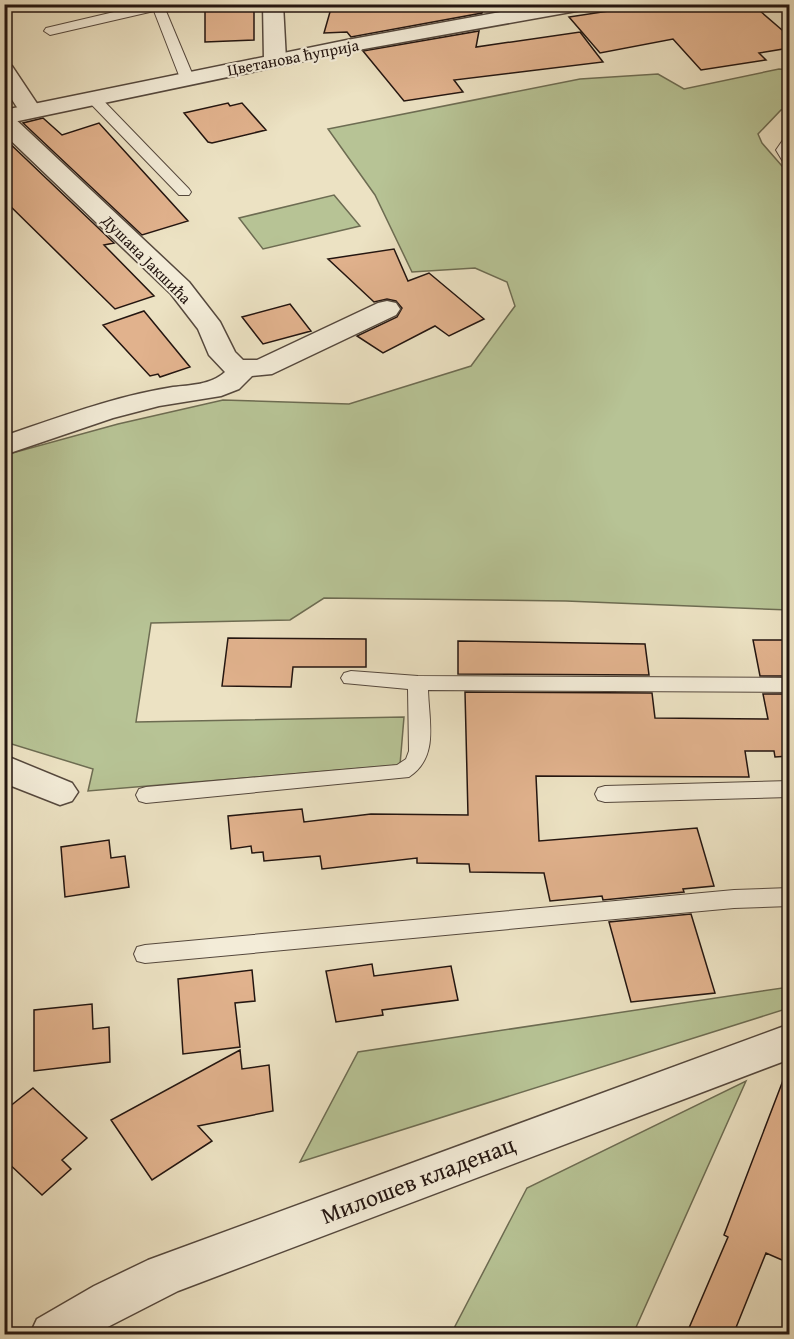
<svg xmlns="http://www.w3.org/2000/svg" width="794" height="1339" font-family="'Gentium Book Plus',serif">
  <rect width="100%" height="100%" fill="#ece2c3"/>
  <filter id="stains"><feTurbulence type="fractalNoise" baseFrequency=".00333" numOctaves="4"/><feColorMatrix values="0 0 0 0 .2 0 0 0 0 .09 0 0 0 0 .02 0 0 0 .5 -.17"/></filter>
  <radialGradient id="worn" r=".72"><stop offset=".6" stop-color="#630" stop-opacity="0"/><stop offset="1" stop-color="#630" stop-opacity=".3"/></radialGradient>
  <path fill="#b7c395" stroke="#6d6c52" stroke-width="1.5" d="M779,69L789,70V108L781,110L758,134L762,143L789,174V610L566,601L324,598L290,620L151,623L136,722L404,717L400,765L88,791L93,769L5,742V455L118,424L223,400L349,404L471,366L515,306L507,282L475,268L412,272L375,195L328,129L580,79L658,74L684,89Z
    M334,195L360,226L263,249L239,218Z
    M789,987V1008L300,1162L358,1052Z
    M746,1081L633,1334H451L527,1188Z"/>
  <path fill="#e1b28d" stroke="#231510" stroke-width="1.5" d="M205,4H254V40L205,42Z
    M324,4H484L482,13L351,37L347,32L324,33L330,12Z
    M655,4H752L789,36V48L759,53L766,60L701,70L673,39L600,53L569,17Z
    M479,31L476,47L580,32L603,62L454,80L463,92L404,101L363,51Z
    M228,103L230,106L242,103L266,130L212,143L208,142L184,113Z
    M43,118L62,135L99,123L188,221L142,235L23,123Z
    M4,138L114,243L104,245L154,296L115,309L4,200Z
    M394,249L408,281L429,273L484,319L449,336L435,326L383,353L357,336L397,317L402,308L396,301L387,299L374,302L328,259Z
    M290,304L311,331L263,344L242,317Z
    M144,311L190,367L160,377L158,374L150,376L103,325Z
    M228,638L366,639V667H293L291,687L222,686Z
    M753,640H789V676H760Z
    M458,641L645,644L649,675L458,674Z
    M465,692L652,693L655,718L768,719L763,694H789V756L775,757L774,751H745L749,777L536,776L539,841L697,828L714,886L683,889L684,892L603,900L602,896L550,901L544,873L470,872L469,864L417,863V858L322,869L320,856L264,861L263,852L252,853L251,846L231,849L228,816L302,809L304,822L371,814L468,815Z
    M109,840L111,858L125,856L129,887L65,897L61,847Z
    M691,914L715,993L631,1002L609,922Z
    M372,964L374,976L451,966L458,1000L382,1010L383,1015L336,1022L326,971Z
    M252,970L255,1001L235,1003L240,1047L183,1054L178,979Z
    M92,1004L93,1029L109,1027L110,1062L34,1071V1010Z
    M240,1050L242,1069L269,1065L273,1111L198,1126L212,1141L152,1180L111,1120Z
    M787,1070L789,1071V1263L766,1253L733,1335H686L728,1237L724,1235Z
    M33,1088L87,1138L62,1160L71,1169L42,1195L4,1159V1111Z"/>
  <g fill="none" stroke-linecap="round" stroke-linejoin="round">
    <g stroke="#55483d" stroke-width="2">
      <path id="service" d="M148,4H163L194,78L192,81H182L180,78L154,11L50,35L44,31L46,28Z
        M93,94L98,95L189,189L191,192L189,195H179L88,101V95Z
        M790,136V166L785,165L776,150L785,137Z
        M351,671L418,676L790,678V692L428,690C429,723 439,757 409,777L146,803L139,801L136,795L139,789L146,787L397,765L406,759L409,751L408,689L344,683L341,678L344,673Z
        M790,781V797L605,802L598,800L595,794L598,788L605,786Z
        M790,888V906L734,908L145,963L137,961L134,954L137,947L145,945L734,890Z"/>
    </g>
    <g stroke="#55483d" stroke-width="3">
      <path id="minor" d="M263,4H283L286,60L283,65H267L264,60Z
        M4,65L12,66L42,111L39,116H23C9,95 4,90 4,65Z
        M4,114L12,116L189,282L220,322L235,352L243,360H257L378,303L387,301L396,303L400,309L396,315L272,374L252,376L239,389L221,396L159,406L113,418L4,455V436C60,417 115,396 173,387C190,385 211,385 225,372L209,355L198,329L171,294L4,134Z
        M4,755L72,783L78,792L72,801L60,805L4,783Z"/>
    </g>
    <g stroke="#55483d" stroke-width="3">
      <path id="tertiary" d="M544,4H592L582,10L347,52L4,124V110L347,40Z
        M790,1024V1059L178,1291L94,1334H30L37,1319L94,1286L148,1260Z"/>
    </g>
    <use href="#service" fill="#f3ecd8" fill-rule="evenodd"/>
    <use href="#minor" fill="#f3ecd8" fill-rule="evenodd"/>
    <use href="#tertiary" fill="#f3ecd8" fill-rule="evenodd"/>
  </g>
  <g text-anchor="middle" stroke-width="4.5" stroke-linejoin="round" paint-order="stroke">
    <g font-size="16" fill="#231510" stroke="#f3ecd8">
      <text transform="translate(293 57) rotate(-11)" y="6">Цветанова ћуприја</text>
      <text transform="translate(147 259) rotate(45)" y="6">Душана Јакшића</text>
    </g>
    <g font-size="24" fill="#231510" stroke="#f3ecd8">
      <text transform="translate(418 1180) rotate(-21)" y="8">Милошев кладенац</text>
    </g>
  </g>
  <rect width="794" height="1339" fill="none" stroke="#ece2c3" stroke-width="24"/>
  <rect x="6" y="6" width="782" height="1327" fill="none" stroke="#231510" stroke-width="3"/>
  <rect x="12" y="12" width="770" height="1315" fill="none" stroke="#231510" stroke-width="1.5"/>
  <rect width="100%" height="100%" filter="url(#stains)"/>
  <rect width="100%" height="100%" fill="url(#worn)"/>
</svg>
